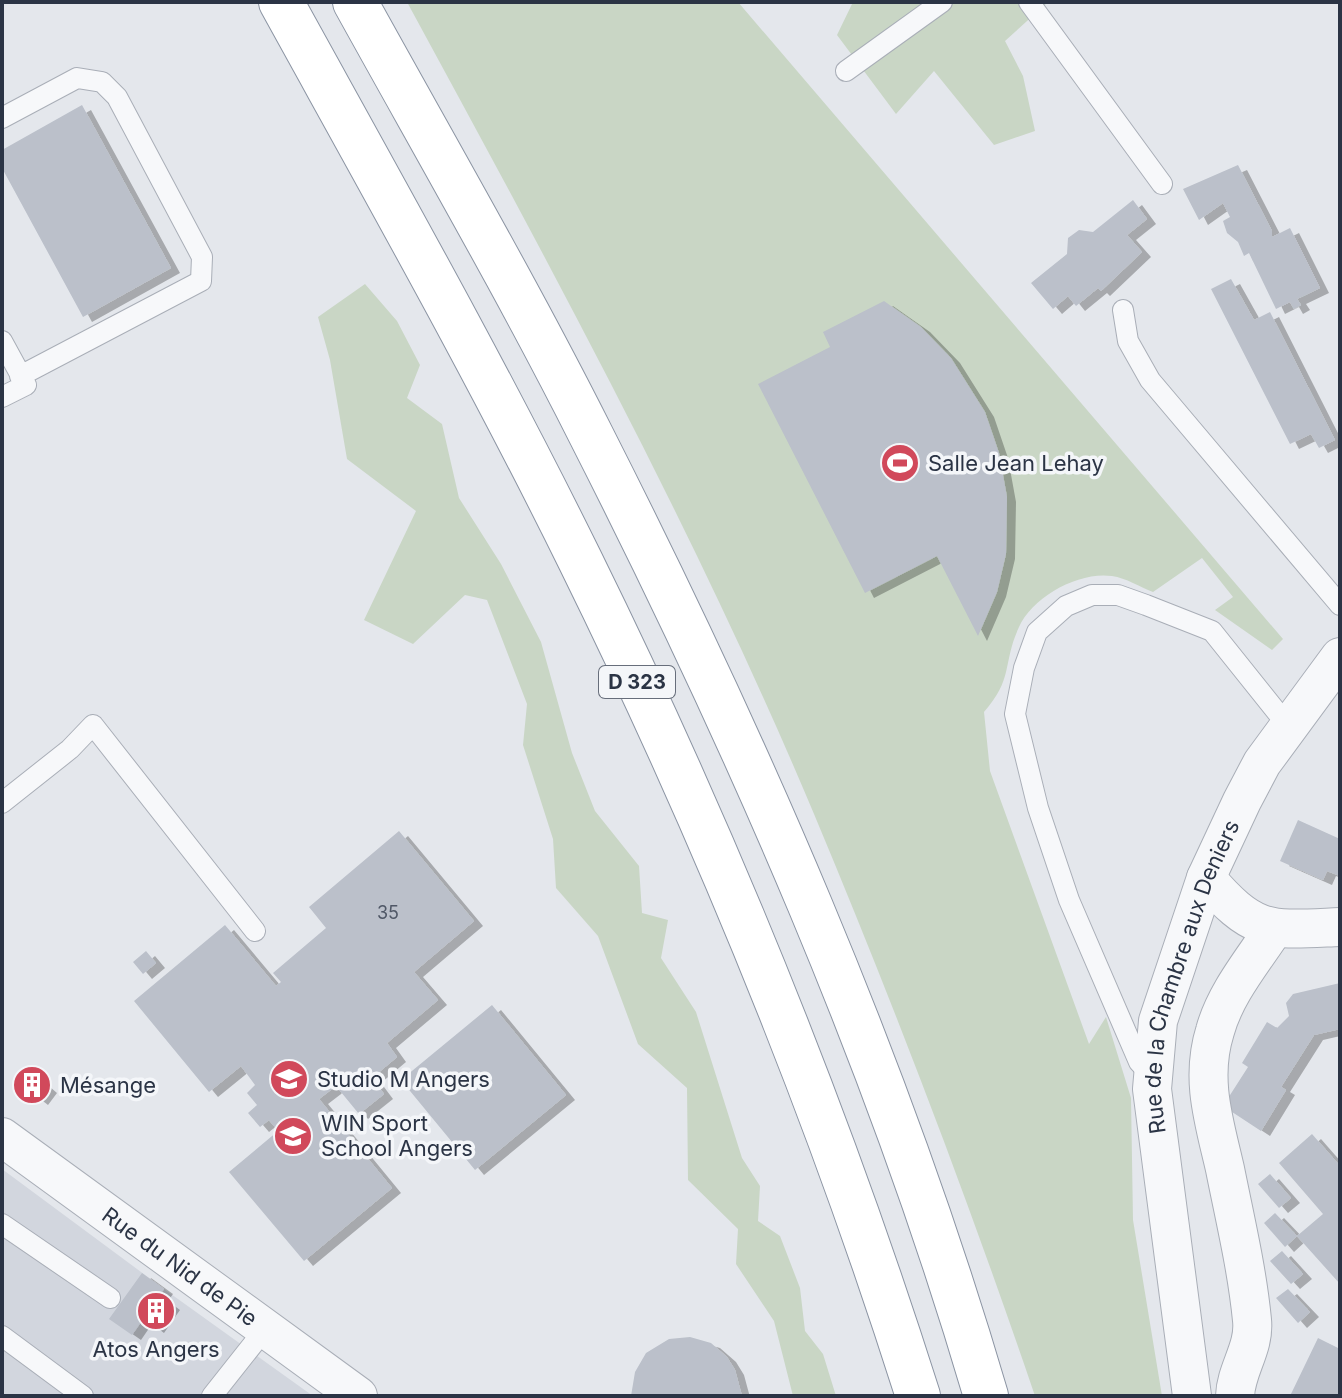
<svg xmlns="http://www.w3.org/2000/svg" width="1342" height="1398" font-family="Inter,sans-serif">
  <defs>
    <filter id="shadow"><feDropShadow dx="9" dy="5" stdDeviation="0" flood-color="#0004"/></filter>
  </defs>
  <rect width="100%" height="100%" fill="#e4e7ec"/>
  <path fill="#d2d6de" d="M2,1169L164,1289L313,1396H2Z"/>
  <path fill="#c9d6c5" d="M407,2H738L1283,639L1272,650L1215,610L1233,597L1202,558L1153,592C1140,587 1126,578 1112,576C1079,571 1032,597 1019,627C1002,664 1014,678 984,712L990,771L1089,1044L1106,1017L1131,1098L1133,1220L1162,1396H1035C968,1199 894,1005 814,814C697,535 551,267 407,2Z
    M853,2H1048L1005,41L1023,76L1035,131L994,145L934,71L896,114L837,35Z
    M365,284L397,321L420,365L407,398L442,424L459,498L501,564L541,642L572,753L595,811L639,866L642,913L668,920L661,958L696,1012L742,1158L760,1186L758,1221L780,1236L800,1288L805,1331L823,1354L836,1396H793L774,1321L736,1264L738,1229L688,1180L687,1088L638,1044L598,936L556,888L553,839L523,745L527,704L487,600L465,595L413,644L364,620L416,511L347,459L330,360L318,317Z"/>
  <path fill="#bbc0ca" filter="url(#shadow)" d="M82,105L171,268L83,317L2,168V150Z
    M1238,165L1272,231V237L1290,228L1320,288L1297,299L1301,305L1294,309L1290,302L1276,309L1249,253L1244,256L1238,242L1227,233L1223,221L1230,217L1223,203L1199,220L1183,189Z
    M1133,200L1147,219L1127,235L1142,252L1101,291L1098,288L1076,306L1068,296L1053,309L1031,283L1067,254L1068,238L1079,230L1093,232Z
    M1231,279L1254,320L1270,312L1335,440L1319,448L1311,434L1290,444L1211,289Z
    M884,301L921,327L951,358L985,412L999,453L1007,497L1006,554L997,592L978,636L937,556L865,593L758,384L830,347L823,332Z
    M1298,820L1340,839V876L1327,871L1323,880L1280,861Z
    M399,831L474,921L414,972L438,1000L387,1043L397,1057L372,1078L384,1094L359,1114L336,1086L319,1099L392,1188L304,1261L229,1172L278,1131L269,1120L260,1127L248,1113L257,1105L247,1093L255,1085L241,1066L209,1092L134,1001L225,925L276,986L281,982L273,973L326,928L309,907Z
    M146,951L156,963L143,974L133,962Z
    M1340,983V1029L1314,1035L1281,1087L1286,1090L1261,1131L1223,1106L1248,1067L1242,1063L1267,1022L1277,1028L1289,1016L1286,1003L1293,994Z
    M492,1005L566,1095L475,1170L401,1080Z
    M26,1069L48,1088L39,1100L16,1082Z
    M1312,1134L1340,1166V1284L1297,1236L1323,1214L1279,1163Z
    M1270,1174L1291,1198L1279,1208L1258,1184Z
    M1275,1213L1297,1236L1285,1247L1264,1223Z
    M1282,1251L1303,1274L1291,1284L1270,1261Z
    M142,1273L164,1289L159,1296L171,1305L155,1328L143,1319L132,1335L109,1319Z
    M1288,1289L1310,1312L1298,1323L1276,1298Z
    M690,1337L711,1343L727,1357L735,1370L742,1396H631L635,1372L646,1353L669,1339Z
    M1318,1338L1340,1349V1396H1290Z"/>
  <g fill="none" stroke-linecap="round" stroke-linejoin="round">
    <g stroke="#a9aeb7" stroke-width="22">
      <path id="service" d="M1029,2L1162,184
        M846,71L942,2
        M2,118L77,78L102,82L117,97L202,257L201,281L20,376
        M1123,310L1128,341L1150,380L1340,605
        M2,341L26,385L2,397
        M2,803L70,749L93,725L255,931
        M1151,1075L1139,1062L1069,900L1038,808L1015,714L1024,668L1037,632L1066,606L1092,595H1118L1146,605L1212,631L1288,726
        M2,1224L110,1298
        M2,1336L83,1396
        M212,1396L265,1329"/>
    </g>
    <g stroke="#a9aeb7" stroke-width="40">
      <g id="minor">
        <path d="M1206,878C1255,935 1269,930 1340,927"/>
        <path id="s1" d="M2,1137L358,1396"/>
        <path id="s2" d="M1192,1396L1152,1089L1158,1021L1206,878L1242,801L1262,763L1340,657"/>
        <path d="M1235,1396C1236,1369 1255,1348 1252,1320C1247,1269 1235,1219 1225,1169C1214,1121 1200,1079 1215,1031C1225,994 1252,962 1273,930"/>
      </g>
    </g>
    <g stroke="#8b94a3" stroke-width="46">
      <path id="trunk" d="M281,2C383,187 487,371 580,560C713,830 827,1109 918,1396
        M355,2C434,145 517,288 591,435C747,742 889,1065 986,1396"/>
    </g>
    <use href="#service" stroke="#f7f8fa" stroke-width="20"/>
    <use href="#minor" stroke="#f7f8fa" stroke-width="38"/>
    <use href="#trunk" stroke="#fff" stroke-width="44"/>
  </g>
  <defs>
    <g id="stadium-disc" transform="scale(2)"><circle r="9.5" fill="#d1495b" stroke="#f4f6f9"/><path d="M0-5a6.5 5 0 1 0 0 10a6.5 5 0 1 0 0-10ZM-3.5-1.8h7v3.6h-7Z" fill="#fff"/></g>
    <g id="university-disc" transform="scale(2)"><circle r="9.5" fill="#d1495b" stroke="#f4f6f9"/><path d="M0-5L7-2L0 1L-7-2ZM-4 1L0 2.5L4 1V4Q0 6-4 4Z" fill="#fff"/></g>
    <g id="building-disc" transform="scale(2)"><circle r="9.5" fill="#d1495b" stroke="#f4f6f9"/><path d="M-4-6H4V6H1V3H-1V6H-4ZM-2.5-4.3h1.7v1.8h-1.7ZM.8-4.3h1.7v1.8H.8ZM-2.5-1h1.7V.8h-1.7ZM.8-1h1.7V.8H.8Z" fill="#fff"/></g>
  </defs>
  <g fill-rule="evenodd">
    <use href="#stadium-disc" x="900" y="463"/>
    <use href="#university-disc" x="289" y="1079"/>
    <use href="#building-disc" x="32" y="1085"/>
    <use href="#university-disc" x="293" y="1136"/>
    <use href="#building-disc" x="156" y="1311"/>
  </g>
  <g text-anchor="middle" stroke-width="7" stroke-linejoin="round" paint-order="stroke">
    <g font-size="18" fill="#4f5766">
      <text x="388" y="919">35</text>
    </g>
    <rect fill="#f4f6f9" stroke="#676e7b" stroke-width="2" x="599" y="666" width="76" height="32" rx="6"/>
    <g font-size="20" font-weight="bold" fill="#2b3445">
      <text x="637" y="689">D 323</text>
    </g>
    <g font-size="22" fill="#2b3445" stroke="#f4f6f9" text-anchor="start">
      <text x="928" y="471">Salle Jean Lehay</text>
      <text x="317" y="1087">Studio M Angers</text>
      <text x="60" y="1093">Mésange</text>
      <text x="321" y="1131">WIN Sport<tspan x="321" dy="25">School Angers</tspan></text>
      <text x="156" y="1357" text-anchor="middle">Atos Angers</text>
    </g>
    <g font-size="22" fill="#2b3445" stroke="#f4f6f9">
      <text dy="8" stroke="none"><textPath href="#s2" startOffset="428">Rue de la Chambre aux Deniers</textPath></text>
      <text dy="8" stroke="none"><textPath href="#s1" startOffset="220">Rue du Nid de Pie</textPath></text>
    </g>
  </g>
  <rect width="1342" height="1398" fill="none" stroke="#2b3445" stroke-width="8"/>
</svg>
